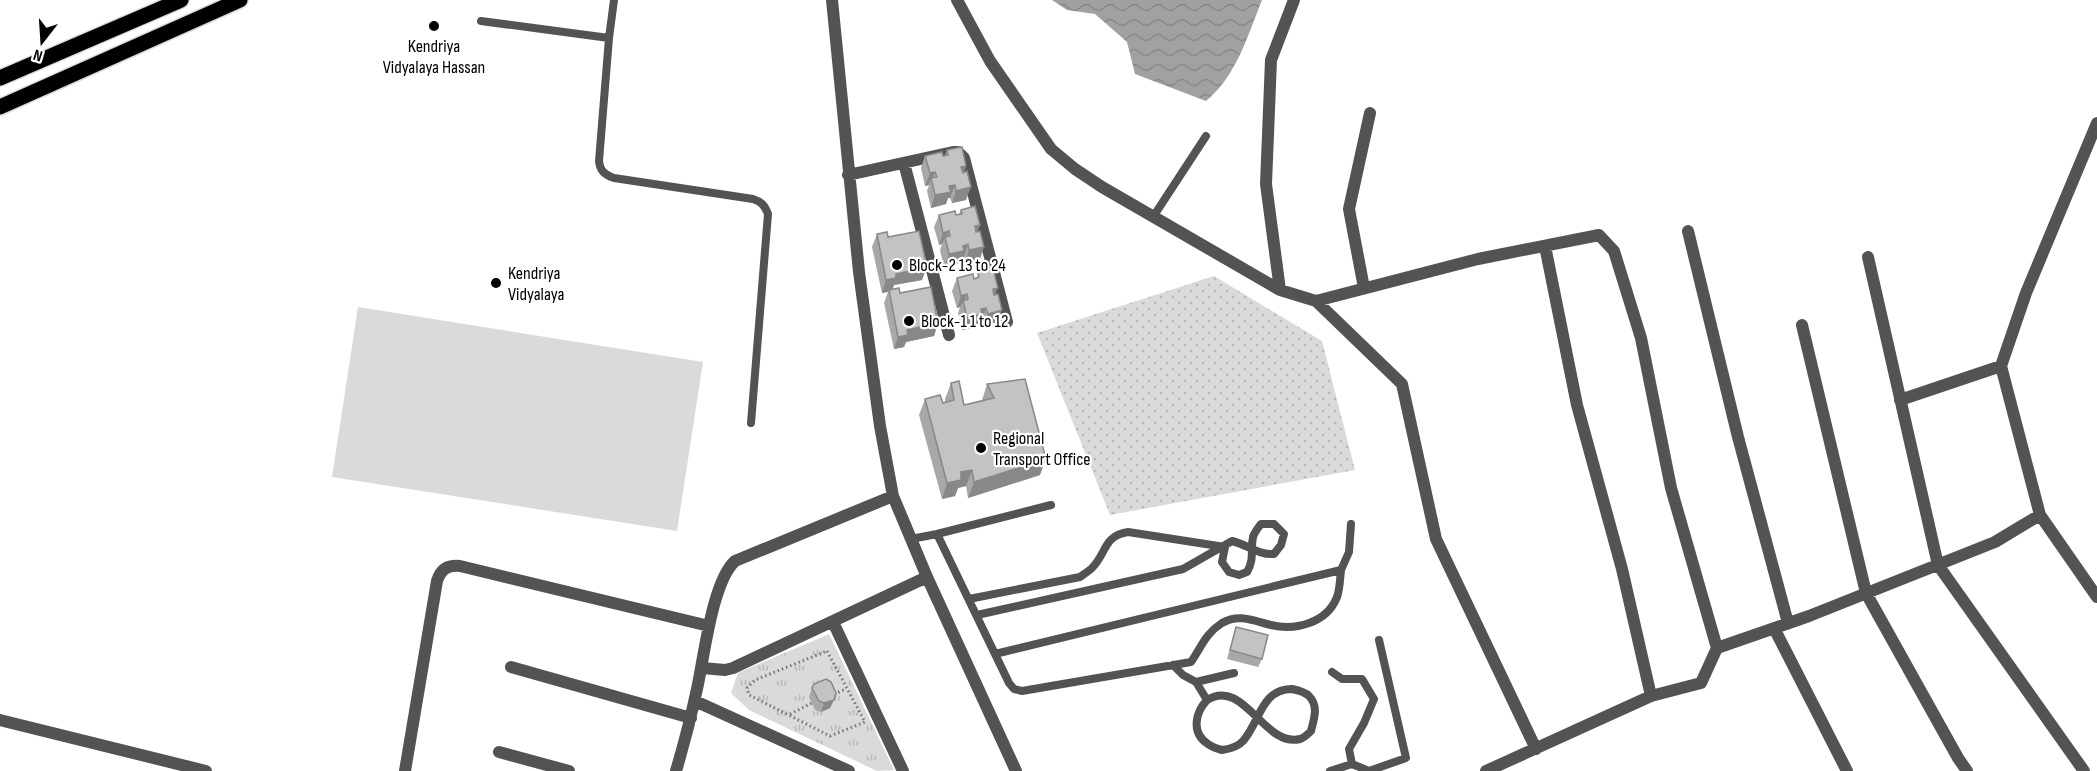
<svg xmlns="http://www.w3.org/2000/svg" width="2097" height="771" font-family="'Sofia Sans Condensed',sans-serif">
  <defs>
    <pattern id="grass-dots" width="8" height="8" patternUnits="userSpaceOnUse" patternTransform="scale(1.5)"><rect width="8" height="8" fill="#dadada"/><path d="M2 2h.1M6 6h.1" fill="none" stroke="#b9b9b9" stroke-width="1.8" stroke-linecap="round"/></pattern>
    <pattern id="park-tufts" width="24" height="20" patternUnits="userSpaceOnUse" patternTransform="scale(1.5)"><rect width="24" height="20" fill="#dadada"/><path d="M3 7l-1-3M5 7V3M7 7l1-3M15 17l-1-3M17 17v-4M19 17l1-3" fill="none" stroke="#b9b9b9"/></pattern>
    <pattern id="water-waves" width="16" height="10" patternUnits="userSpaceOnUse" patternTransform="scale(1.5)"><rect width="16" height="10" fill="#a1a1a1"/><path d="M0 5q4-4 8 0t8 0" fill="none" stroke="#898989"/></pattern>
  </defs>
  <rect width="100%" height="100%" fill="#fff"/>
  <path fill="url(#grass-dots)" d="M1214,276L1322,341L1355,470L1110,515L1037,333Z"/>
  <path fill="url(#park-tufts)" d="M829,634L894,770L877,771L749,710L731,693L738,673Z"/>
  <path fill="#dadada" d="M358,307L703,362L677,531L332,477Z"/>
  <path fill="url(#water-waves)" d="M1052,0H1262C1247,37 1237,75 1206,101L1135,74L1127,42L1095,14L1067,10Z"/>
  <g fill="none" stroke-linecap="round" stroke-linejoin="round">
    <g stroke="#dbdbdb" stroke-width="18">
      <path id="primary" d="M0,78L181,0
        M0,107L240,0"/>
    </g>
    <path stroke="#757575" stroke-width="3" stroke-dasharray="1.5 3" stroke-linecap="butt" d="M827,651L865,722L830,736L749,695L747,688L755,680Z
      M834,694L846,689
      M790,714L812,703"/>
    <path stroke="#535353" stroke-width="8" d="M614,0L609,38L599,161C600,171 605,175 614,178L753,199C762,202 765,206 768,214L751,423
      M481,21L609,38
      M1153,217L1206,136
      M937,534L1009,683L1014,689L1022,691L1191,662C1202,646 1205,634 1222,623C1239,613 1254,621 1271,625C1295,631 1327,623 1337,597C1340,589 1340,578 1341,570L995,654
      M911,539L937,534L1051,505
      M1341,570L1349,552L1351,524
      M969,599L1080,577C1084,574 1089,571 1092,568C1107,553 1103,536 1128,532L1225,547L1222,562L1229,572L1239,575L1247,572C1255,558 1250,551 1253,537C1254,533 1258,528 1261,524H1274L1284,534L1281,545L1274,554C1258,555 1248,545 1232,541L1183,569L977,615
      M1173,665L1183,675L1196,682L1207,700
      M1332,672L1342,679H1362L1374,699L1364,723L1349,749L1352,764
      M1196,682L1234,673
      M1207,700C1195,713 1191,733 1208,744C1212,747 1218,749 1222,750C1229,749 1238,747 1243,741C1260,722 1261,689 1292,689C1297,690 1305,692 1309,696C1319,706 1314,719 1311,731C1308,734 1304,738 1300,739C1264,748 1244,677 1207,700
      M1330,771L1352,764L1369,771L1406,758L1379,640"/>
    <path stroke="#535353" stroke-width="12" d="M832,0L859,272L880,426L893,496L927,577L1016,771
      M957,0L990,61L1051,149L1075,169L1102,187L1280,290
      M1294,0L1271,60L1266,184L1280,290L1316,301L1402,384L1436,539L1536,749
      M904,163L949,335
      M848,175L953,152H958L964,158L1007,322
      M1688,231L1738,437L1788,623
      M1545,246L1577,405L1622,569L1651,696L1701,683L1717,648
      M1868,257L1938,565L2084,771
      M1364,288L1349,209L1370,113
      M1316,301L1478,259L1599,235L1614,251L1641,338L1671,488L1717,648L1809,616L1995,542L2040,515L2001,366L2026,293L2097,123
      M1802,325L1866,593L1958,758L1967,771
      M1900,400L2001,366
      M2040,515L2097,597
      M833,622L903,771
      M1774,628L1847,771
      M511,667L691,718
      M702,668L725,670L733,668L927,577
      M695,701L849,771
      M0,720L206,771
      M499,752L569,771
      M405,771L437,581C441,569 447,565 460,566L709,626
      M676,771C684,744 691,717 697,689C704,658 712,582 735,561L893,496
      M1486,771L1651,696"/>
    <use href="#primary" stroke="#000" stroke-width="15"/>
  </g>
  <path fill="#a8a8a8" d="M947,150L966,166L964,172L966,200L952,203L950,198H948L946,204L931,208L927,191L929,185L925,186L921,168L925,156L945,155Z
    M961,210L980,225L977,232L980,259L965,262L964,257H962L959,263L944,267L940,250L942,244L939,245L934,227L939,215L959,214Z
    M877,234L888,237L922,280L894,285L892,290L900,293L938,323L934,336L906,342L904,347L894,349L884,303L888,292L882,293L872,247Z
    M978,273L995,295L998,322L983,326L982,320L980,321L978,327L962,330L958,313L960,307L957,308L952,291L957,278L974,279L977,278Z
    M951,383L964,405L982,400L987,384L1040,475L968,498L966,486L958,488L955,496L942,499L919,415L925,399L943,403L945,402V399Z
    M1236,627L1262,659L1258,667L1227,659Z
    M812,688L836,693L830,708L821,712L815,710L809,697Z"/>
  <path fill="#888" d="M966,166L962,178L961,167Z
    M935,172L932,181L931,178L929,185L925,186L930,173Z
    M955,185L950,198H948L946,204L931,208L935,195L949,186Z
    M971,187L966,200L952,203L956,191Z
    M980,225L975,237V226Z
    M949,231L945,240V237L942,244L939,245L943,233Z
    M968,244L964,257H962L959,263L944,267L949,254L963,246Z
    M984,247L980,259L965,262L969,250Z
    M927,267L922,280L894,285L892,291L882,293L886,280L896,274Z
    M998,288L993,300V289Z
    M967,294L963,303V301L960,307L957,308L961,296Z
    M986,308L982,320L980,321L978,327L962,330L967,318L981,309Z
    M1002,310L998,322L983,326L988,314Z
    M938,323L934,336L906,342L904,347L894,349L898,337L907,330Z
    M1046,459L1040,475L968,498L974,482Z
    M972,470L966,486L958,488L955,496L942,499L947,483L961,472Z
    M834,700L830,708L821,712L824,703Z"/>
  <path fill="#c3c3c3" stroke="#888" stroke-width="1.5" d="M962,147L966,166L961,167L963,173L967,171L971,187L956,191L955,185L949,186L951,192L935,195L931,178L937,177L935,172L930,173L925,156L942,152L943,156L948,155L947,150Z
    M975,206L980,225L975,226L976,232L980,231L984,247L969,250L968,244L963,246L964,251L949,254L945,237L950,236L949,231L943,233L939,215L955,211L956,215L962,214L961,210Z
    M919,231L927,267L896,274V278L886,280L877,234L887,232L888,237Z
    M993,269L998,288L993,289L994,295L998,294L1002,310L988,314L986,308L981,309L982,314L967,318L963,301L968,299L967,294L961,296L957,278L973,274L974,279L979,277L978,273Z
    M931,287L938,323L907,330L908,335L898,337L889,290L899,288L900,293Z
    M1025,379L1046,459L974,482L972,470L961,472V480L947,483L925,399L940,395L943,403L954,400L951,383L959,381L964,405L994,398L987,384Z
    M1236,627L1268,635L1262,659L1230,650Z
    M826,679L831,682L836,693L834,700L824,703L819,701L812,688L814,684Z"/>
  <g fill="#000" stroke="#fff" stroke-width="2">
    <circle cx="434" cy="26" r="6"/>
    <circle cx="897" cy="265" r="6"/>
    <circle cx="496" cy="283" r="6"/>
    <circle cx="909" cy="321" r="6"/>
    <circle cx="981" cy="448" r="6"/>
  </g>
  <g text-anchor="middle" stroke-width="4.5" stroke-linejoin="round" paint-order="stroke">
    <g font-size="18" fill="#000" stroke="#fff" text-anchor="start">
      <text x="434" y="52" text-anchor="middle">Kendriya<tspan x="434" dy="21">Vidyalaya Hassan</tspan></text>
      <text x="909" y="271">Block-2 13 to 24</text>
      <text x="508" y="279">Kendriya<tspan x="508" dy="21">Vidyalaya</tspan></text>
      <text x="921" y="327">Block-1 1 to 12</text>
      <text x="993" y="444">Regional<tspan x="993" dy="21">Transport Office</tspan></text>
    </g>
  </g>
  <g transform="translate(42 42) rotate(197)" stroke="#ffffff" stroke-width="4.5" paint-order="stroke">
  <path d="M0-4.5L10 22L0 15L-10 22Z" fill="#000000"/>
  <text y="-9" font-size="16" font-weight="bold" text-anchor="middle" fill="#000000">N</text>
  </g>
</svg>
